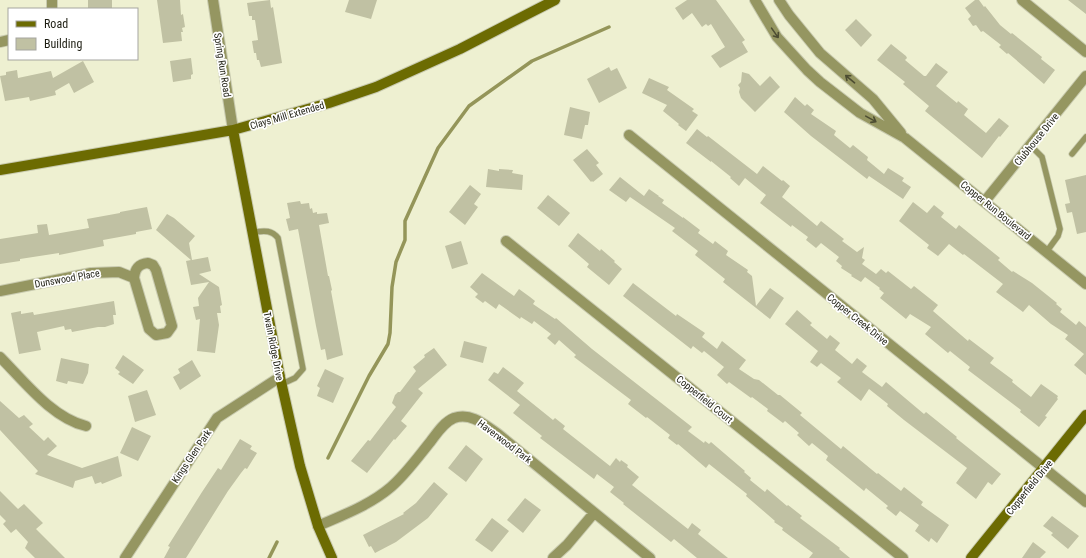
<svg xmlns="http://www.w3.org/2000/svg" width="1086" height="558" font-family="'Roboto Condensed',sans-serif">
  <rect width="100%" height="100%" fill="#eef0d1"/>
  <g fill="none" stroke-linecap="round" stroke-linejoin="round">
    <path stroke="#949559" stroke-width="3.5" d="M328,458L369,376L388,344L390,333L392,287L396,262L405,240V221L438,148L469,106L532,61L609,27
      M269,558L277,542"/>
  </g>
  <path fill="#c0c1a3" d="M88,0H112V9H88Z
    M157,0H180L181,15L183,14L185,27L182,28L183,32H181L182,41L163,43Z
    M270,0L271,8L273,7L282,63L261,67L259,60H257L256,53H254L252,41L258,40L255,20H252V16H249L247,3Z
    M349,0H377L371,19L345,12Z
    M687,0H716L745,40L742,42L748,52L720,68L711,56L725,47L711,24L708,26L706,24L702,27L692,13L683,20L675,8Z
    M975,0H979L984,7L985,6L1000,25L1011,34L1012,33L1042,57L1041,59L1055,70L1044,84L1008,53L1007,54L999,47L1001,45L983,31L981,32L976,25L973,26L968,19L971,16L965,8Z
    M1068,0H1086V14Z
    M856,19L872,35L861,47L845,30Z
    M891,44L906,56L907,58L905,60L924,76H926L936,63L948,72L936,86L957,103L958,101L968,109L964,115L986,133L999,118L1009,126L1000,137L999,136L982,158L925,111L929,106L903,84L905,82L877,60Z
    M191,58L193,74L191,75V79L173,82L170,61Z
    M83,61L94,82L74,93L69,83L55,91L56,95L30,101L29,97L5,101L0,76L6,75V72L17,70L18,78L51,71L53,78Z
    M609,67L611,71L617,68L627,88L599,103L587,79Z
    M742,72L749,74L760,86L770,76L780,87L755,112L741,98L739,92L740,88L738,85L741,82Z
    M649,78L669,87L667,90L694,109L692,111L698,115L686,131L678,125L679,124L663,111L667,105L642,93Z
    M795,97L805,106L807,104L814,110L811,114L836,131L834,135L850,148L853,145L868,157L867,160L884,174L888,168L904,178L902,181L911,187L903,199L869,176L867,179L811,136L784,112Z
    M570,107L590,112L588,125H585L582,139L564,135Z
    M697,129L707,137L708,136L757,174L763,166L782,181L783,180L790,186L782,197L817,226L821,221L844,239L842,241L857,252L864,247L862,258L865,260L862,264L876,274L881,269L886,273L888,271L911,289L914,286L938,305L933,311L968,341L969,339L994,358L990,363L1013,380L1012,382L1031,397L1041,384L1058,396L1057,398L1058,399L1045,416L1047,417L1039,427L1020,412L1021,410L968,370L970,367L950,351L948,353L925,334L931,327L910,314L906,319L880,298L884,293L879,289L880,288L865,277L861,282L851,276L852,275L841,268L842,266L836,261L839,257L821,243L816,248L806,240L808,237L792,225L791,227L760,203L766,195L745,178L739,186L730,178L731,177L711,161V162L686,143Z
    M587,149L599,163L596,165L603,174L593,182L592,181L591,182L573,160Z
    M488,169L499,171V169L513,170L512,173L523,175L522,190L486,187Z
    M1086,175V232L1077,234L1072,212L1067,213L1065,204L1070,203L1065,180Z
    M620,177L644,196L649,189L659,196H658L664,200L662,203L683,218V217L700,230L698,233L713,244L715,241L728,251L726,255L748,270L747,272L752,276L756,306L770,288L784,298L770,319L723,282L725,279L695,255L698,251L672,231L675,228L630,197L626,202L609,190Z
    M470,185L481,194L474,204L478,207L465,225L449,212Z
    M548,195L570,213L559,226L537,208Z
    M300,201L301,204L309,203L310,209L312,208L313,213L317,212V214L327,213L329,223L319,225L328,276H329L332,290L331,291L343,355L327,360L325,349L321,350L316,326L298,229L289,231L286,219L290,218L287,203Z
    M913,202L927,213L934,205L944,213L941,217L956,229L959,225L1000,258L998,260L1012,272L1013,271L1032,283L1057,303L1056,304L1062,309L1060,312L1076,325L1079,321L1086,327V375L1074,365L1084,354L1065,339L1068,335L1051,324L1029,305L1023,312L996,292L1003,284L964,254L963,255L949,244L938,256L927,248L929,245L899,221Z
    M147,207L152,229L136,232V234L103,240L104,246L59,255V253L20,259V261L0,264V239L38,233L37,225L47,224L49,235L89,228L87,219L120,213V212Z
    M167,214L174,218L195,236L189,243L192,260L208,257L211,271L199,274L219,287L222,305L220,306L221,313H217L219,325L215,353L197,351L200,319L196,320L193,307L199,306L198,298L209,282L191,285L186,261L191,260L156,230Z
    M578,233L600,251L601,249L615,261L614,262L622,269L609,285L587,267L589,264L568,246Z
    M461,241L468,264L452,269L445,246Z
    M482,273L514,296L519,289L530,297L535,301L533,304L555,319L556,318L592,349L692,427L688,431L704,443L705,441L709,444L711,442L745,471L744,472L751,478L750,480L765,492L767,489L787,506L788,505L802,516L800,518L840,548L839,549L850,558H809L813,553L782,530L783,528L774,522L775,521L746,496L747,494L709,464L706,468L678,444L677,445L668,438L670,435L647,417L646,418L628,404L631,400L574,357L576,355L559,340L555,345L547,338L551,334L534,321L532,324L521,317L520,319L499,304L496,309L485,301L483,303L475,297L478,294L470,287Z
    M633,283L676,316L677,314L705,333L702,337L717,349L722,341L746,360L739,369L754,379L759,380L778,395H780L802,413L800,415L841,449L843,446L877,474L878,473L901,491L904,487L923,502L921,505L949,525L937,543L931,538L929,542L915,531L919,525L900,511L896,516L886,508L888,506L866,488L864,491L826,460L828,456L812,443L809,446L797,435L799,433L785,421L783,423L767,411L768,409L752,397L751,398L729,382L727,384L717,375L724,367L704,351L702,353L693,346L691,349L623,296Z
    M114,301L116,315H113L114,324L105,327H98L72,332L71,329L65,330L64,326L37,332L41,350L19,354L11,313L21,311V314L33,312L34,315Z
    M797,310L812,323L810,325L827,339L830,335L840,343L835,350L852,364L857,358L867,366L862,372L882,387L886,382L924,414L926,412L957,437L956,438L1001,474L992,485L988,482L976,499L956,483L967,468L904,420L887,406L888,404L869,389L861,401L837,382L841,378L821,363L817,367L810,362L818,351L785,324Z
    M464,341L487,347L483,363L460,357Z
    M434,348L447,365L418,389L423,393L401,421L407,426L395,440L394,439L367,473L351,461L368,440L370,441L396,407L392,403L395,395L398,392H400L416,371L413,367L425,357L424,355Z
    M123,355L144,370L133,384L118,374L120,372L115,368Z
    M61,358L89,364L88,373L83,384L68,381L67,384L56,381Z
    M192,360L201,376L180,390L173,377L180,373L178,369Z
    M503,367L524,383L517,391L553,420L555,418L565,426L563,429L610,466L616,458L620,462L621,460L628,465L627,467L639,477L632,485L688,529L692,523L701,530L698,534L728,558H697L674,539L671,542L623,504L624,503L610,492L614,487L597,474L594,479L540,438L542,436L513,413L520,405L488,380L494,372L498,374Z
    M325,369L344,378L333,403L317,396L320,388L317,386Z
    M147,390L156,415L135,422L128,396Z
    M0,401L19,418L24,415L33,424L29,427L44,441L48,437L57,446L47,455L82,468L118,456L122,476L102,484L101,482L95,484L92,476L75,481L73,488L35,474L38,471L0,430Z
    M132,427L151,436L138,461L120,453Z
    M240,439L252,446L250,449L257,453L247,469L245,468L241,473L228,491L186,558H164L170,547L168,546L202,492L218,468L221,470Z
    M466,445L483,459L466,482L448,468Z
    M434,482L448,494L428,518L396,542L375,553L371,546L369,547L363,535L404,514L403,513L416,503Z
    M0,491L18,509L24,504L43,523L36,529L65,558H35L25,548L28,542L16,529L11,533L3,524L6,521L0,515Z
    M525,498L541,510L523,533L507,520Z
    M1052,516L1079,536L1068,549L1051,535L1053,533L1043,526Z
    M492,518L509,531L492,552L475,540Z
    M1033,542L1046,552L1040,558H1022Z"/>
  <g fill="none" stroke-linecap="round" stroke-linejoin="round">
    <g stroke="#c8caaf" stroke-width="7">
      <path id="lane" d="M1030,145L1042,157L1060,229L1058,236L1047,251
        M1072,154L1086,137
        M253,232C263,231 271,229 278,238L303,369L295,378L282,384"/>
    </g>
    <g stroke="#c8caaf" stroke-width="12">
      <path id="street" d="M213,0L233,130
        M755,0L777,37L807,70L820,82L860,113L905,138L1086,284
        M779,0L789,15L820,53L873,99L901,133
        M1022,0L1086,52
        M52,9V0
        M0,42L9,40
        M629,135L1086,502
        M985,201L1086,76
        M506,241L903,558
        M148,263L153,265L156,270L172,326L167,333L156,335L149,329L134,278C135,269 138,264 148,263Z
        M0,291L91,273L119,272L134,278
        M0,357C24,381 52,418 86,426
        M318,526C343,515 370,505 391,487C406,474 418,457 431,441C437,433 444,422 454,418C471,412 485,425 498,434L650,558
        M125,558L217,418L280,377
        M553,558L567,545L594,513"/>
    </g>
    <g stroke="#c8caaf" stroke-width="12">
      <path id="secondary" d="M233,130L280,377L300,466L318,526L332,558
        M0,170L233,130L329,103L376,87L460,49L555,0
        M971,558L1086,415"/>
    </g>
    <use href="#lane" stroke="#959661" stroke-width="5.5"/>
    <use href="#street" stroke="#959661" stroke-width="10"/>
    <use href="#secondary" stroke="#6c6b02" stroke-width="10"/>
  </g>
  <defs><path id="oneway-shaft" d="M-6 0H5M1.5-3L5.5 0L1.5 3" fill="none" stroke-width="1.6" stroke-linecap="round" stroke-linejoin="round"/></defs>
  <g stroke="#4d4d32">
    <use href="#oneway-shaft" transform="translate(775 33) rotate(55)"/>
    <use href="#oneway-shaft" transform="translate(850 79) rotate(-140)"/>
    <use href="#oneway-shaft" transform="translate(871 119) rotate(29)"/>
  </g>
  <g text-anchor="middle" stroke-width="3.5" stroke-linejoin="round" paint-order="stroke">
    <g font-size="10" fill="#1d1d12" stroke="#fff">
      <text transform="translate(223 65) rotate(81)" y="4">Spring Run Road</text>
      <text transform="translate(287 115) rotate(-16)" y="4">Clays Mill Extended</text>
      <text transform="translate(1036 139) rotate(-51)" y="4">Clubhouse Drive</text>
      <text transform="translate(996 210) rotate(39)" y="4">Copper Run Boulevard</text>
      <text transform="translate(67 278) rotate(-10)" y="4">Dunswood Place</text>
      <text transform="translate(858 319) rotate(39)" y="4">Copper Creek Drive</text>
      <text transform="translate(274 346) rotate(79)" y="4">Twain Ridge Drive</text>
      <text transform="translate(705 399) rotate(39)" y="4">Copperfield Court</text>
      <text transform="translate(505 441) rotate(37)" y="4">Haverwood Park</text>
      <text transform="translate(191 456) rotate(-56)" y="4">Kings Glen Park</text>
      <text transform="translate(1029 487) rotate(-51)" y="4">Copperfield Drive</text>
    </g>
  </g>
  <rect x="8" y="8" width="130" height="52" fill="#ffffff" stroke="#a5a5a0"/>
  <rect x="16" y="21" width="20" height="6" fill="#6c6b02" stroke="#a5a5a0"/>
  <text x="44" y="28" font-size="12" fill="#1d1d12">Road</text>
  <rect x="16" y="38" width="20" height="12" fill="#c0c1a3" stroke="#a5a5a0"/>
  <text x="44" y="48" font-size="12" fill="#1d1d12">Building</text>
</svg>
